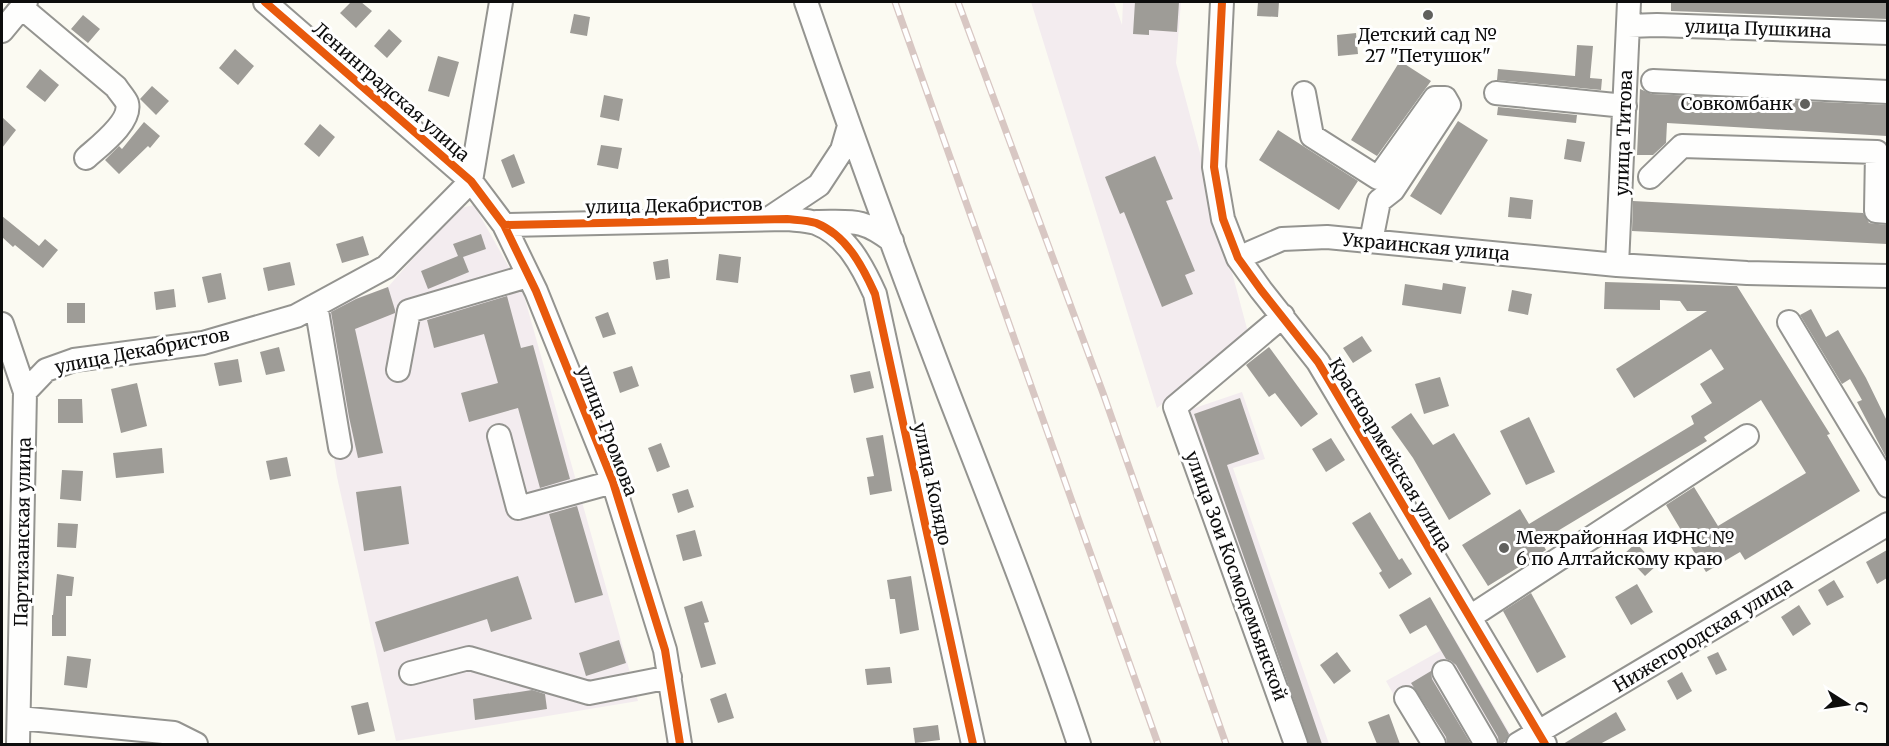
<svg xmlns="http://www.w3.org/2000/svg" width="1889" height="746" font-family="Merriweather,serif">
  <rect width="100%" height="100%" fill="#fbfaf2"/>
  <path fill="#f3ecef" d="M1031,2H1114L1122,25L1123,2H1181L1176,63L1249,336L1157,408Z
    M474,205L523,292L638,701L396,741L337,477L314,336L321,311L388,287L456,209Z
    M1242,392L1265,459L1233,468L1329,744H1303L1186,411Z
    M1448,627L1516,744H1421L1386,681L1440,651L1433,636Z"/>
  <path fill="#9e9c97" d="M351,2H361L372,11L356,28L340,13Z
    M1135,2H1179L1177,32L1149,30V35L1133,34Z
    M1258,2H1279L1278,17L1257,16Z
    M1671,2H1887V19L1671,11Z
    M574,14L590,17L587,36L570,33Z
    M83,15L100,29L88,43L71,29Z
    M389,29L402,41L387,58L374,46Z
    M1356,33L1358,54L1338,56L1337,35Z
    M1577,45L1593,46L1590,78L1602,79L1601,90L1497,80L1498,69L1575,76Z
    M235,49L254,66L238,85L219,68Z
    M438,56L459,62L449,97L428,91Z
    M1400,61L1431,81L1377,156L1351,140Z
    M40,69L59,85L45,102L26,87Z
    M152,86L169,101L156,115L140,99Z
    M1640,89L1652,94L1887,105V136L1667,123L1666,143L1653,155H1637Z
    M604,95L623,99L619,121L600,117Z
    M1498,107L1577,115L1576,123L1497,115Z
    M2,117L16,130L2,148Z
    M1458,121L1488,140L1441,215L1410,196Z
    M144,122L160,136L150,148L148,146L119,174L105,160L119,146L122,149Z
    M320,124L335,137L319,157L304,144Z
    M1278,130L1358,181L1339,210L1259,160Z
    M1567,139L1585,142L1581,162L1564,159Z
    M601,145L622,148L618,169L597,165Z
    M514,154L525,183L512,188L501,160Z
    M1155,156L1173,199L1166,201L1195,271L1185,275L1193,294L1162,307L1124,212L1120,214L1105,177Z
    M1510,197L1533,200L1531,219L1508,217Z
    M1633,201L1863,213L1869,223L1887,225V244L1632,231Z
    M2,216L39,246L45,239L58,250L43,268L15,245L13,247L2,237Z
    M481,234L486,249L463,257L469,272L428,289L421,271L458,256L453,244Z
    M363,236L369,255L342,263L336,244Z
    M719,254L741,257L738,283L716,280Z
    M668,259L670,278L656,280L653,262Z
    M290,262L295,285L268,291L263,268Z
    M221,273L226,299L208,303L202,277Z
    M1605,282L1737,286L1830,434L1827,435L1860,491L1745,560L1740,552L1706,572L1666,505L1694,487L1718,526L1806,473L1761,400L1704,437L1707,441L1541,541L1546,550L1488,586L1462,545L1520,509L1529,524L1694,424L1691,416L1712,403L1700,384L1724,369L1711,349L1634,398L1616,369L1707,311H1687L1680,301L1660,300V310L1604,309Z
    M1443,283L1466,287L1461,314L1402,305L1405,284L1442,290Z
    M388,287L395,310V313L355,329L383,453L358,458L349,417L331,312L356,299Z
    M174,289L176,307L156,310L154,292Z
    M1512,290L1532,294L1528,315L1508,311Z
    M507,296L521,348L533,345L570,479L540,488L518,408L469,422L461,393L498,383L484,334L434,348L427,320Z
    M67,303H85V323H67Z
    M1811,309L1826,337L1838,330L1866,378L1887,421V459L1857,402L1862,400L1850,379L1842,384L1800,315Z
    M608,312L616,334L603,338L595,317Z
    M1362,336L1372,351L1353,363L1343,348Z
    M279,347L285,371L266,375L260,352Z
    M1269,347L1318,414L1301,427L1275,393L1269,397L1246,365Z
    M238,359L242,382L219,386L214,363Z
    M632,366L639,386L620,393L613,372Z
    M870,371L874,388L854,393L850,375Z
    M1440,377L1449,406L1424,414L1415,384Z
    M137,383L147,426L121,433L111,389Z
    M1240,398L1259,454L1227,465L1322,744H1309L1194,414Z
    M58,399H82L83,423H58Z
    M1411,413L1433,445L1454,433L1491,494L1449,520L1413,458L1391,427Z
    M1529,417L1555,472L1526,485L1500,431Z
    M883,435L892,491L870,495L867,477L874,476L866,438Z
    M1331,438L1345,460L1326,472L1312,449Z
    M661,443L670,467L657,472L648,448Z
    M162,448L164,473L116,478L113,453Z
    M287,457L291,476L270,480L266,461Z
    M62,470L83,471L81,501L60,499Z
    M401,486L409,544L364,551L356,492Z
    M688,489L694,507L678,513L672,494Z
    M577,506L603,595L575,603L549,514Z
    M1370,512L1399,560L1402,558L1412,574L1389,589L1379,573L1382,571L1352,523Z
    M58,523L78,524L76,548L57,547Z
    M695,530L702,556L683,561L676,535Z
    M1636,543L1657,565L1645,576L1624,554Z
    M1887,550V578L1877,584L1866,562Z
    M57,574L74,577L72,596H66V636H52V615H53Z
    M518,576L532,619L491,632L487,619L384,652L375,622Z
    M911,576L919,630L900,634L895,599H890L887,580Z
    M1834,580L1844,597L1827,606L1818,590Z
    M1637,584L1653,612L1631,625L1615,597Z
    M1531,593L1566,657L1537,673L1503,611Z
    M1430,597L1509,734L1505,742L1501,744H1499L1498,737L1456,665L1451,661L1446,659L1426,625L1410,634L1399,615Z
    M702,601L709,622L704,623L716,664L701,668L684,607Z
    M1799,605L1811,624L1793,636L1781,617Z
    M619,640L626,663L586,676L579,653Z
    M1337,652L1351,671L1334,684L1320,665Z
    M1718,652L1727,670L1716,675L1707,657Z
    M67,656L91,659L87,688L64,685Z
    M890,667L892,683L867,685L865,669Z
    M1431,671L1432,679L1471,744H1447L1446,737L1411,683Z
    M1682,672L1692,691L1677,700L1667,681Z
    M532,690L545,694L547,709L475,720L473,699Z
    M726,693L734,718L718,723L710,699Z
    M368,702L375,731L358,735L351,706Z
    M1616,712L1626,730L1600,744H1563Z
    M1389,714L1400,744H1377L1368,722Z
    M938,725L940,740L915,743L913,728Z"/>
  <g fill="none" stroke-linecap="round" stroke-linejoin="round">
    <g stroke="#949490" stroke-width="26">
      <path id="minor" d="M265,2L471,181L504,225L536,291L613,482L665,650L680,744
        M806,2C851,133 899,264 949,395C994,511 1040,626 1079,744
        M1222,2L1214,167L1223,219L1238,258L1261,290L1318,362L1545,744
        M21,7L116,87C119,92 125,98 127,103C132,122 99,146 86,158
        M1628,26L1657,25L1888,33
        M2,31L26,2
        M1653,81L1888,92
        M1304,93L1312,136L1378,178L1435,98H1445L1449,105L1393,190L1379,201L1371,241
        M1496,93L1625,106
        M1650,177L1682,146L1877,152L1876,211L1888,212
        M471,181L501,2
        M768,219L819,185L842,150L849,126
        M816,222C853,222 862,218 892,241
        M504,225L787,219C796,220 807,220 816,223C846,235 862,265 875,294L973,744
        M1238,258L1282,239L1327,237L1617,265L1747,273L1888,276
        M1617,265L1629,2
        M316,305L340,447
        M1283,316L1175,407L1296,744
        M1789,322L1888,486
        M2,324L25,392L18,744
        M398,370L409,311L528,276
        M25,392L46,370L74,360L203,343L296,316L386,267L471,181
        M499,436L518,508L613,482
        M1470,617L1747,436
        M1444,672L1486,744
        M411,673L469,658L589,693L670,677
        M1406,698L1434,744
        M19,718L174,733L196,744
        M1518,744L1888,524"/>
    </g>
    <use href="#minor" stroke="#fefefd" stroke-width="22"/>
    <g stroke="#d8c7c3" stroke-width="7">
      <path id="rail" d="M895,2L1158,744
        M958,2L1103,393L1226,744"/>
    </g>
    <use href="#rail" stroke="#fff" stroke-width="4.5" stroke-dasharray="14" stroke-linecap="butt"/>
    <g stroke="#fff" stroke-width="11">
      <path id="cycleway" d="M265,2L471,181L504,225L536,291L613,482L665,650L680,744
        M1222,2L1214,167L1223,219L1238,258L1261,290L1318,362L1545,744
        M504,225L787,219C796,220 807,220 816,223C846,235 862,265 875,294L973,744"/>
    </g>
    <use href="#cycleway" stroke="#e8590c" stroke-width="8"/>
  </g>
  <g fill="#60605d" stroke="#fff" stroke-width="2">
    <circle cx="1428" cy="15" r="6"/>
    <circle cx="1805" cy="104" r="6"/>
    <circle cx="1504" cy="548" r="6"/>
  </g>
  <g text-anchor="middle" stroke-width="6" stroke-linejoin="round" paint-order="stroke">
    <g font-size="18" fill="#0d0d0d" stroke="#fff">
      <text transform="translate(1758 29) rotate(2)" y="6">улица Пушкина</text>
      <text transform="translate(391 92) rotate(41)" y="6">Ленинградская улица</text>
      <text transform="translate(1624 133) rotate(-88)" y="6">улица Титова</text>
      <text transform="translate(674 206) rotate(-1)" y="6">улица Декабристов</text>
      <text transform="translate(1426 247) rotate(5)" y="6">Украинская улица</text>
      <text transform="translate(142 351) rotate(-11)" y="6">улица Декабристов</text>
      <text transform="translate(607 431) rotate(69)" y="6">улица Громова</text>
      <text transform="translate(1390 455) rotate(59)" y="6">Красноармейская улица</text>
      <text transform="translate(932 484) rotate(78)" y="6">улица Колядо</text>
      <text transform="translate(23 532) rotate(-89)" y="6">Партизанская улица</text>
      <text transform="translate(1236 576) rotate(70)" y="6">улица Зои Космодемьянской</text>
      <text transform="translate(1703 635) rotate(-31)" y="6">Нижегородская улица</text>
    </g>
    <g font-size="18" fill="#0d0d0d" stroke="#fff">
      <text x="1428" y="41">Детский сад №<tspan x="1428" dy="21">27 "Петушок"</tspan></text>
      <text x="1793" y="110" text-anchor="end">Совкомбанк</text>
      <text x="1516" y="544" text-anchor="start">Межрайонная ИФНС №<tspan x="1516" dy="21">6 по Алтайскому краю</tspan></text>
    </g>
  </g>
  <rect width="1889" height="746" fill="none" stroke="#0d0d0d" stroke-width="6"/>
  <g transform="translate(1847 704) rotate(102)" stroke="#ffffff" stroke-width="4.5" paint-order="stroke">
  <path d="M0-4.5L10 22L0 15L-10 22Z" fill="#0d0d0d"/>
  <text y="-9" font-size="16" font-weight="bold" text-anchor="middle" fill="#0d0d0d">С</text>
  </g>
</svg>
